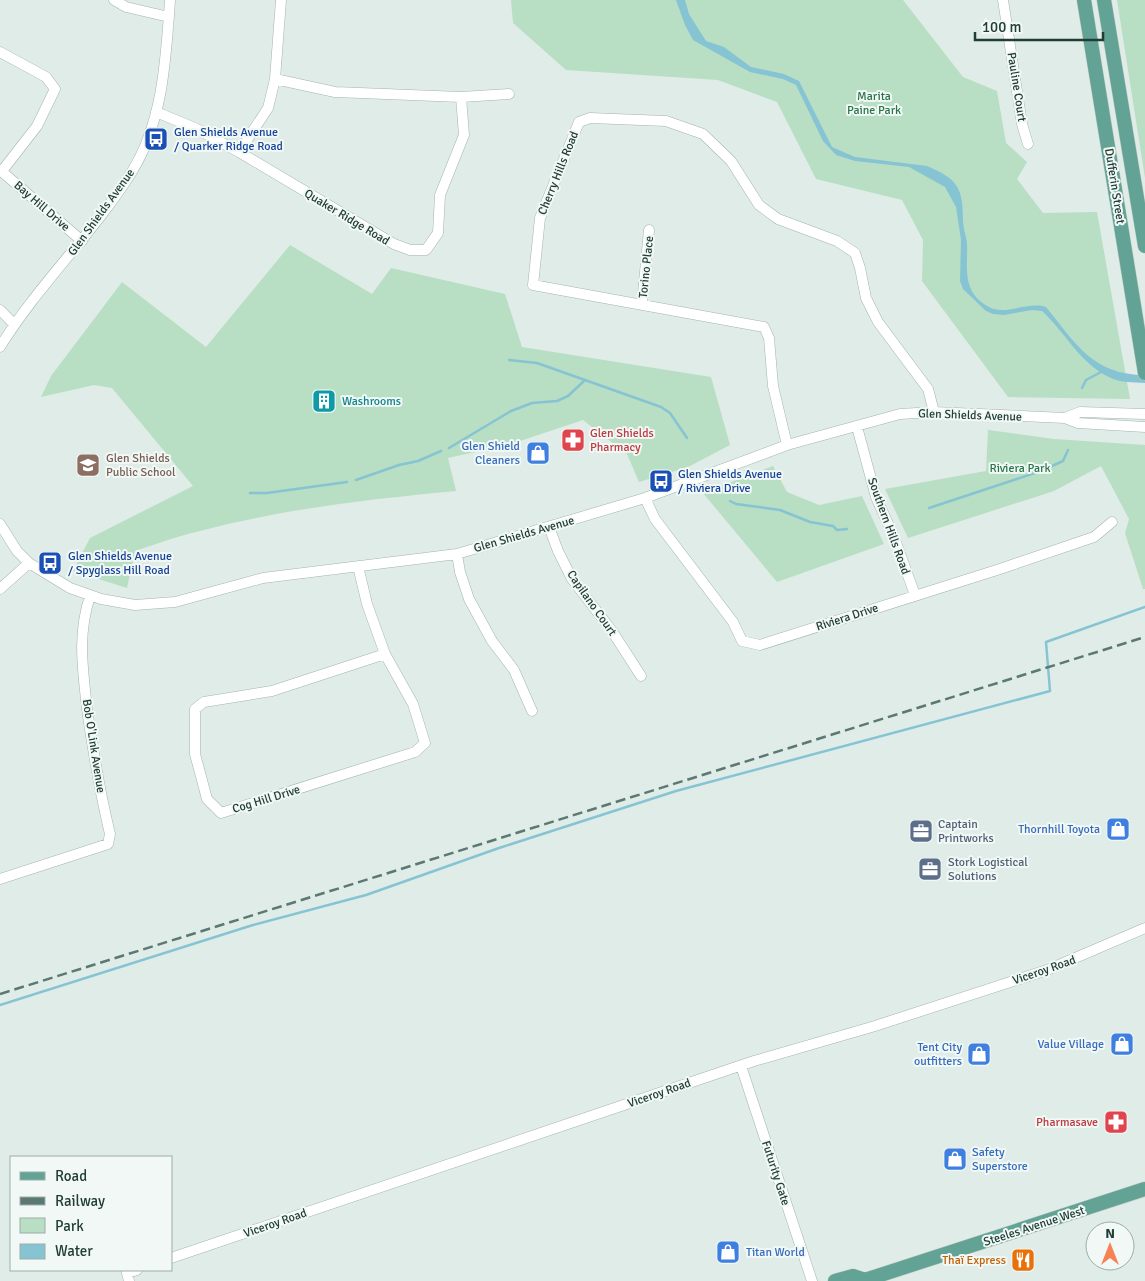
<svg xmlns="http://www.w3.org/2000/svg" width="1145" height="1281" font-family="Signika,sans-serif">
  <rect width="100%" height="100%" fill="#e0ece7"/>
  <path fill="#b8dec4" d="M511,0H903L963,77L997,91L1006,143L1027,162L1017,179L1043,213L1097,212L1130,399L1008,397L922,281L923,240L902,200L816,179L777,102L718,80L566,70L513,23Z
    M1117,0H1145V178Z
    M290,245L372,294L391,268L505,294L522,347L711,377L730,445L688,467L639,482L627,454L583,420L511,444L448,458L456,491C371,499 283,509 200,531C178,536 156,544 135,551L127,588L73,571L90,538L193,486L112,388L94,385L41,397L51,376L122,282L206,347Z
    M988,430L1054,439L1145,445V589H1143L1125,533L1129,519L1101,466L1054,491L908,538L885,489L986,471Z
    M773,466L787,492L819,505L862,496L884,544L777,582L703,493Z"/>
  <path fill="#86c4d3" d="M676,0H685L689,14L706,41L724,47L751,67L784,74L799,81L832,147L855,157L927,166C958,179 963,188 963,220C963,228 966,235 967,243C968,268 961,292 989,307C1006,316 1027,301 1046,307C1076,344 1093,375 1145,375V383C1134,382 1120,383 1111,378C1081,365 1065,332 1042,311L1032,310L1004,315L993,314L986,311L963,289L960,281L961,240L956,207L945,187L909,167L855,161L836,155L823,141L796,85L783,79L750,72L693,40L685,25Z"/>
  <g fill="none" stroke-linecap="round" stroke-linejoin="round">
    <path stroke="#86c4d3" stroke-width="2.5" d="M509,360L537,363L661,407L670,413L687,438
      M1082,388L1086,380L1103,371
      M449,448L511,411L532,403L557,401L568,396L585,380
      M356,480L399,465L418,461L441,451
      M250,493H267L347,482
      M730,501L736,504L780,510L810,522L833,526L837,530L847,529
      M929,508L1041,471L1063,461L1068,450
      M0,1005L253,925L366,895L499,848L676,791L1050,691L1046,642L1145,607"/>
    <g stroke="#a3b4ae" stroke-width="11">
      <path id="minor" d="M114,0L126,7L169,17
        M1003,0L1022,124L1028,144
        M0,52L46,77L55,89L37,126L2,171
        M461,97L509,94
        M156,112L195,128L239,152L394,244L410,250H426L438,233L440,195L464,135L461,97L335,92L275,79
        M239,152L268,108L275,79L281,0
        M0,170L82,241
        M642,304L649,230
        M0,310L14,324
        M0,347C38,285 92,235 131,173C163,123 166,58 170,0
        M1065,418L1078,423L1145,427
        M857,427L876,497L894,537L915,595
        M787,445L773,386L769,338L764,327L533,285L540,218L579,122L590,118L666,121L703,134L731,161L759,205L778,219L837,241L855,253L860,268L866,298L878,322L928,389L934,412
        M645,498L655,519L733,622L742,641L760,645L1000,569L1094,537L1112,522
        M0,524L17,551L29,563L70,588L101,599L135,605L175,602L263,578L457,554L645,498L787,445L900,414L934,412L1065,418L1080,412L1145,414
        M549,527L558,551L572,579L612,631L641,676
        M457,554L460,572L469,599L492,641L514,670L532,711
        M358,566L367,604L385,654L413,704L425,743L415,752L221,813L207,799L195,754V709L204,702L272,691L385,654
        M0,589L29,563
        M0,879L108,844L110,834C100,792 93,752 87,709C83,669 77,636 90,596
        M741,1066L812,1281
        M171,1258L754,1061L875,1026L1047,970L1145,928
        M129,1281L127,1273L137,1270"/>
    </g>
    <g stroke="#c1c9c7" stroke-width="15">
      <path id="major" d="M1084,0L1145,373
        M1104,0L1145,246
        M835,1281L853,1276L865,1280L1145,1189"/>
    </g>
    <use href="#minor" stroke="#fff" stroke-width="10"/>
    <use href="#major" stroke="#63a395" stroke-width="14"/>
    <path stroke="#5b7872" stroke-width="2.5" stroke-dasharray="10 5" stroke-linecap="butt" d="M0,994L1145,637"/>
  </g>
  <defs>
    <g id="bus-square" transform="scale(1.25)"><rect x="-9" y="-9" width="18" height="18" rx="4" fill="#1a4fb4" stroke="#f1f8f5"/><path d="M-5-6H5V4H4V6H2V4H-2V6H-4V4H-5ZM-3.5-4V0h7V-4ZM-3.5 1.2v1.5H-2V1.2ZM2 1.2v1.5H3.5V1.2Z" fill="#fff"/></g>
    <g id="building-square" transform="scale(1.25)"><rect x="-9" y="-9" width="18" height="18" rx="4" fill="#0f9aa8" stroke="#f1f8f5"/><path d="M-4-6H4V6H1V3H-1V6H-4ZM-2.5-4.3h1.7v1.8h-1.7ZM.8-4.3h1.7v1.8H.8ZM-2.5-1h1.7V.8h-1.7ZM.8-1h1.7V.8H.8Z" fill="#fff"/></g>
    <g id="pharmacy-square" transform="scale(1.25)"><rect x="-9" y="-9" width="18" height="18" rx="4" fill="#e0444e" stroke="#f1f8f5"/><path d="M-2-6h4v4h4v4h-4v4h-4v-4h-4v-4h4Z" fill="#fff"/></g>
    <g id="shop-square" transform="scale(1.25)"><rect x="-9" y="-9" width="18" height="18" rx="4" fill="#3f7fe0" stroke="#f1f8f5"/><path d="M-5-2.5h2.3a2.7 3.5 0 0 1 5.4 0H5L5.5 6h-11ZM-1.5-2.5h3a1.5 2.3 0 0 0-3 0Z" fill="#fff"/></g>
    <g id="school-square" transform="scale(1.25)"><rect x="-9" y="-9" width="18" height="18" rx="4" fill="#8d6e63" stroke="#f1f8f5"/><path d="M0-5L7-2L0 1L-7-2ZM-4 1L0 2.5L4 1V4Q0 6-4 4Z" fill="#fff"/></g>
    <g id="office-square" transform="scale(1.25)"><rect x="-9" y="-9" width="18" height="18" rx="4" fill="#5c6f8a" stroke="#f1f8f5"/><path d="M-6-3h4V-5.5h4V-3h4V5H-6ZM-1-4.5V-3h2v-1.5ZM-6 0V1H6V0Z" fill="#fff"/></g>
    <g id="restaurant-square" transform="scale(1.25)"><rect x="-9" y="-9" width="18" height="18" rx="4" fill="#e8710a" stroke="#f1f8f5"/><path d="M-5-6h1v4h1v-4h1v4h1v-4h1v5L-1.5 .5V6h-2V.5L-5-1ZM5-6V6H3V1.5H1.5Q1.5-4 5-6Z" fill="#fff"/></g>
  </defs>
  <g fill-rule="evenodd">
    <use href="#bus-square" x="156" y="139"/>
    <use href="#building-square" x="324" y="401"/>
    <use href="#pharmacy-square" x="573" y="440"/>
    <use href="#shop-square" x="538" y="453"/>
    <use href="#school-square" x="88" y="465"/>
    <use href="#bus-square" x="661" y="481"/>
    <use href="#bus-square" x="50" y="563"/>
    <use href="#shop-square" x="1118" y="829"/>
    <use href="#office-square" x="921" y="831"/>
    <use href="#office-square" x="930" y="869"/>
    <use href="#shop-square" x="1122" y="1044"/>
    <use href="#shop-square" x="979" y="1054"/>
    <use href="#pharmacy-square" x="1116" y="1122"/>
    <use href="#shop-square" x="955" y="1159"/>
    <use href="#shop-square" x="728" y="1252"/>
    <use href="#restaurant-square" x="1023" y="1260"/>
  </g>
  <g text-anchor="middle" stroke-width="4" stroke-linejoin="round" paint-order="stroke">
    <g font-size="12" fill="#203d36" stroke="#f1f8f5">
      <text transform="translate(1017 87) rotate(81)" y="4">Pauline Court</text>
      <text transform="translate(558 173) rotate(-68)" y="4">Cherry Hills Road</text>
      <text transform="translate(1115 186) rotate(81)" y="4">Dufferin Street</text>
      <text transform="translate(42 206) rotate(41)" y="4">Bay Hill Drive</text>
      <text transform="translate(101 212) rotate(-54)" y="4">Glen Shields Avenue</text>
      <text transform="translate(347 217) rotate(31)" y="4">Quaker Ridge Road</text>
      <text transform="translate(646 267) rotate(-84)" y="4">Torino Place</text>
      <text transform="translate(970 415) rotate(2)" y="4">Glen Shields Avenue</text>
      <text transform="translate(889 526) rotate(70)" y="4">Southern Hills Road</text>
      <text transform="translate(524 534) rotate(-16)" y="4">Glen Shields Avenue</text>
      <text transform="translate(592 603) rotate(55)" y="4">Capilano Court</text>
      <text transform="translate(847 617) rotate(-18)" y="4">Riviera Drive</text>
      <text transform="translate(94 746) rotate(81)" y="4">Bob O'Link Avenue</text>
      <text transform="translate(266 799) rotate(-17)" y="4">Cog Hill Drive</text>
      <text transform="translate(1044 970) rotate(-19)" y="4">Viceroy Road</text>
      <text transform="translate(659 1093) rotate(-19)" y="4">Viceroy Road</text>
      <text transform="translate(776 1173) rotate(72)" y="4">Futurity Gate</text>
      <text transform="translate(275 1223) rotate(-19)" y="4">Viceroy Road</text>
      <text transform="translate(1034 1226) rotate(-18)" y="4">Steeles Avenue West</text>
    </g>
    <g font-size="12" fill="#29754a" stroke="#f1f8f5">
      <text x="874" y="100">Marita<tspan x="874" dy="14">Paine Park</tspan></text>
      <text x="1020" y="472">Riviera Park</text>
    </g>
    <g font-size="12" fill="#164399" stroke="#f1f8f5" text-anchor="start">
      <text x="174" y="136">Glen Shields Avenue<tspan x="174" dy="14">/ Quarker Ridge Road</tspan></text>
      <text x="678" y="478">Glen Shields Avenue<tspan x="678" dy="14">/ Riviera Drive</tspan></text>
      <text x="68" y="560">Glen Shields Avenue<tspan x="68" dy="14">/ Spyglass Hill Road</tspan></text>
    </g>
    <g font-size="12" fill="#0d838f" stroke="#f1f8f5" text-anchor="start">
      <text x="342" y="405">Washrooms</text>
    </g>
    <g font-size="12" fill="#be3a42" stroke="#f1f8f5" text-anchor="start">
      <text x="590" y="437">Glen Shields<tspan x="590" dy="14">Pharmacy</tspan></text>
      <text x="1098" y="1126" text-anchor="end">Pharmasave</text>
    </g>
    <g font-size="12" fill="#366cbe" stroke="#f1f8f5" text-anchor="end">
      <text x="520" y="450">Glen Shield<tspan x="520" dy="14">Cleaners</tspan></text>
      <text x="1100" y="833">Thornhill Toyota</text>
      <text x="1104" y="1048">Value Village</text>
      <text x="962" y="1051">Tent City<tspan x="962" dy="14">outfitters</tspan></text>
      <text x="972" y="1156" text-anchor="start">Safety<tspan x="972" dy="14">Superstore</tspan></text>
      <text x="746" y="1256" text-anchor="start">Titan World</text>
    </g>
    <g font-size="12" fill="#785e54" stroke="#f1f8f5" text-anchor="start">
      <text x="106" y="462">Glen Shields<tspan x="106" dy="14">Public School</tspan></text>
    </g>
    <g font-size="12" fill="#4e5e75" stroke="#f1f8f5" text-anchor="start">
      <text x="938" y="828">Captain<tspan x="938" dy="14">Printworks</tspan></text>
      <text x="948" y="866">Stork Logistical<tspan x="948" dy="14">Solutions</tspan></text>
    </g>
    <g font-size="12" fill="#c56008" stroke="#f1f8f5" text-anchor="end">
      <text x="1006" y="1264">Thaï Express</text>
    </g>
  </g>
  <rect x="10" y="1156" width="162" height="115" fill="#f1f8f5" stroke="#9dada9"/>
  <rect x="20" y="1172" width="25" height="8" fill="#63a395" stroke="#9dada9"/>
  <text x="55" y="1181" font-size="15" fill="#203d36">Road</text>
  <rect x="20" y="1197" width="25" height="8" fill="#5b7872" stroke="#9dada9"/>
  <text x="55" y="1206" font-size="15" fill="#203d36">Railway</text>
  <rect x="20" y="1218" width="25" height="15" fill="#b8dec4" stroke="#9dada9"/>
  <text x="55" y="1231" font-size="15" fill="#203d36">Park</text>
  <rect x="20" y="1244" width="25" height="15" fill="#86c4d3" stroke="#9dada9"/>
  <text x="55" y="1256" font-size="15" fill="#203d36">Water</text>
  <g transform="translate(1110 1246)"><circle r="24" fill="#f1f8f5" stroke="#9dada9"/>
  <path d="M0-4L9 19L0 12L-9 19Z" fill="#f68254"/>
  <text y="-8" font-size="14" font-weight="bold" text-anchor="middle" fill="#203d36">N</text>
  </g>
  <path d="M975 32v8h128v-8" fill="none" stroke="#203d36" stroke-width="2.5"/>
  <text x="982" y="32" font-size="15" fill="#203d36" stroke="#f1f8f5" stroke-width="4" paint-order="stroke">100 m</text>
</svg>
